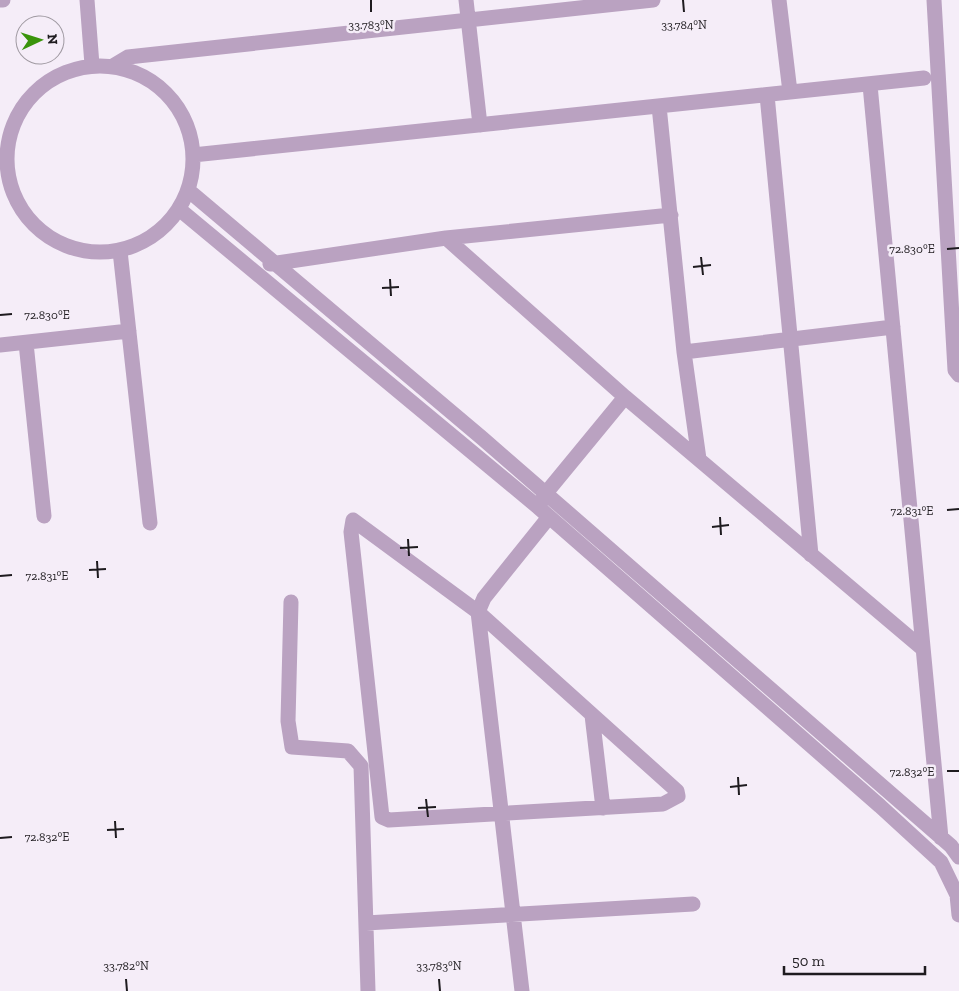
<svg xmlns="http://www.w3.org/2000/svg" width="959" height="991" font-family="'Zilla Slab',serif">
  <rect width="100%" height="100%" fill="#f5edf8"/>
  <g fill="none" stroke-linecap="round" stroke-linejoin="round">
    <path stroke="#baa2c1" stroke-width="15" d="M0,0H3
      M87,0L92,65
      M466,0L480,125
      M779,0L790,92
      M934,0L955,370L959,375
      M7 159a93 93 0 1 1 186 0a93 93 0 1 1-186 0Z
      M113,66L128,57L653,0
      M870,85L941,838
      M767,95L811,555
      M659,106L684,352L699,459
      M193,155L924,78
      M188,190L482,438L951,846L959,857
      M179,209L538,507L880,806L941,862L957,895L959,915
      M446,238L625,397L923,649
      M120,251L150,523
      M270,264L446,238L671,215
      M26,343L44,516
      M0,345L129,331
      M684,352L893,327
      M541,502L546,493L625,397
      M353,520L478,612L677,791L678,796L663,804L389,820L382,817L351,532Z
      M291,602L288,721L292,747L348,751L361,766L368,991
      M592,715L603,808
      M366,923L693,904
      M522,991L478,612L484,598L549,517"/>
  </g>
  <path fill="none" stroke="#1e1b1f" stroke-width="2" d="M371,0V12M683,0L684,12M947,249L959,248M701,257L703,275M693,267L711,265M390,279L391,296M382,288L399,287M0,315L12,314M947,510L959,509M720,517L721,535M712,527L729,525M408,539L409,556M400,548L418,547M97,561L98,578M89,570L106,569M0,576L12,575M947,771H959M738,777L739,795M730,787L747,785M426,799L428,817M418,808L436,807M115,821L116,838M107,830L124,829M0,838L12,837M126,979L127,991M439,979L440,991"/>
  <g font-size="12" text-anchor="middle" fill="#1e1b1f" stroke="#f5edf8" stroke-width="5" stroke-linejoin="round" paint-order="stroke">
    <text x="371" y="29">33.783°N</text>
    <text x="684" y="29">33.784°N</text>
    <text x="912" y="253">72.830°E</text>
    <text x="47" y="319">72.830°E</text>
    <text x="912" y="515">72.831°E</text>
    <text x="47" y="580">72.831°E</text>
    <text x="912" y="776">72.832°E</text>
    <text x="47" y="841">72.832°E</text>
    <text x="126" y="970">33.782°N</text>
    <text x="439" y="970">33.783°N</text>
  </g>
  <g transform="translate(40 40) rotate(86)"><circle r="24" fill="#f5edf8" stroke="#9f99a1"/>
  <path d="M0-4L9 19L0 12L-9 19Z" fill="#3a940b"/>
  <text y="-8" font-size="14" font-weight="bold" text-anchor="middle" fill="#1e1b1f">N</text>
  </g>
  <path d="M784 966v8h141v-8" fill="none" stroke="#1e1b1f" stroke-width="2.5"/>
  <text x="792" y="966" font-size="15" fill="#1e1b1f" stroke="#f5edf8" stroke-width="4" paint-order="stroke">50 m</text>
</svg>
